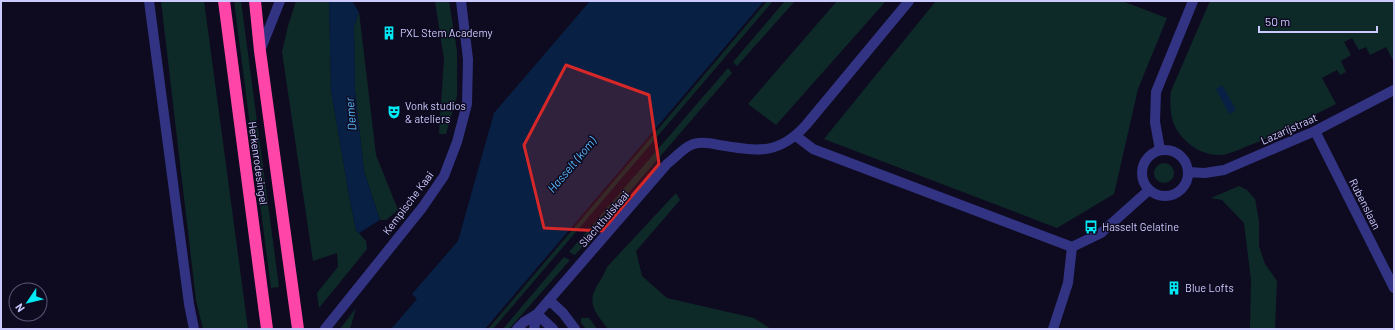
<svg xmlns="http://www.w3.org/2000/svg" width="1395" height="330" font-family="Barlow,sans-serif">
  <rect width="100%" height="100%" fill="#0e0b20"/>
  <path fill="#0e2a28" d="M161,1H204L248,329H203L196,300Z
    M234,1H241L279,287L271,288Z
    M296,1H329L331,91L350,201L356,230L366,241L367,249L319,308L317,293L338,267L337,253L313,261L282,52L288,26Z
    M435,1H449L457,51V96L446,134H439L444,59Z
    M767,1H773L493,329H488Z
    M785,1H795L737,66L733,62Z
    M837,1H886L776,125L748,104Z
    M936,1H1122L1167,18L1138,89L1114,194L1057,228L824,139Z
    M1210,1H1394V62L1386,47L1370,55L1366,47L1359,50L1352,38L1344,42L1351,55L1341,61L1346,72L1340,75L1337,70L1322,78L1336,104C1306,119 1276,136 1245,147C1238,150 1229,154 1222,155C1209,156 1195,150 1186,141C1171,127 1169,111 1171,91Z
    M359,12L376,155L398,210L386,220H380L364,171L355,90L354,27Z
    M728,68L732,73L575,255L569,252Z
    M1154 173a10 10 0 1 1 20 0a10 10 0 1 1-20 0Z
    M1239,186L1247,190L1255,199L1259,221V246L1265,264L1277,281L1275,329H1250L1251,280L1244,223L1222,200L1211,198Z
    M676,193L680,200L636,251L642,276L667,298L754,318L771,329H608C599,317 587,305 595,290C599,281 604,276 607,267Z
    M564,257L570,260L509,329H503Z
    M356,308L350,329H340Z
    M581,318H589L597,329H586L581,323Z"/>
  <path fill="#072043" d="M329,1H352L359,12L354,27L355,90L364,171L380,220L359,233L356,230L350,201L331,91Z
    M590,1H764L485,329H391L417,299L412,294L458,241L494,113Z
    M1222,85L1236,110L1229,114L1216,89Z"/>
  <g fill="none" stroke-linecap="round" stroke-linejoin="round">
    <path stroke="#323383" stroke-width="10" d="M149,1L189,304L194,329
      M260,51L280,1
      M1315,131L1394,288
      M796,136L813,149L1072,247
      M1160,150L1155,122L1156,92L1193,1
      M1142 173a23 23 0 1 1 46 0a23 23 0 1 1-46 0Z
      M1188,172L1205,173L1224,170L1315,131L1394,90
      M1072,247L1101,233L1149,190
      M549,300L563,313L575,329
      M537,314L553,329
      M325,329L422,208L444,176L457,142L467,104L468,59L461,1
      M517,329L524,322L537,314L667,164C675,158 682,149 691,145C699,141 710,143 719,145C757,151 778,156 806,125L909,1
      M534,329L537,314
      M1053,329L1068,283L1072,247"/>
    <path stroke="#ff45a7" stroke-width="12" d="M224,1L267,329
      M255,1L260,51L298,329"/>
  </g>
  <path fill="#d62828" fill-opacity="0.2" stroke="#d62828" stroke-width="3" stroke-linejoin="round" d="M566,65L649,95L659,164L602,231L544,228L524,145Z"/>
  <defs>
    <g id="building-bare" transform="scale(1.08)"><path d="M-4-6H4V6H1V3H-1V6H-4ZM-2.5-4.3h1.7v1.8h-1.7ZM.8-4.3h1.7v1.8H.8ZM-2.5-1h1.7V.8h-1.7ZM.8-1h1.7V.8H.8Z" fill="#00e9f5" stroke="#0e0b20" stroke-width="2.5" paint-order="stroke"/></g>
    <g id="theatre-bare" transform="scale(1.08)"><path d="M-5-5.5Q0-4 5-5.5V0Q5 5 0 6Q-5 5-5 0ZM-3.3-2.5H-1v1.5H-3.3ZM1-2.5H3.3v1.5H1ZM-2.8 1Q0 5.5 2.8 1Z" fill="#00e9f5" stroke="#0e0b20" stroke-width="2.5" paint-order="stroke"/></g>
    <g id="bus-bare" transform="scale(1.08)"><path d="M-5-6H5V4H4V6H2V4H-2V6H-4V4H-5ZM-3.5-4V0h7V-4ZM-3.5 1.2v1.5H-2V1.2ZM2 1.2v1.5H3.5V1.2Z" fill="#00e9f5" stroke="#0e0b20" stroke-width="2.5" paint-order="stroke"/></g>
  </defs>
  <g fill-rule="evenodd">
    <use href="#building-bare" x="389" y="33"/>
    <use href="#theatre-bare" x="394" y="112"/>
    <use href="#bus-bare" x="1091" y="227"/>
    <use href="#building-bare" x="1174" y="288"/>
  </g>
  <g text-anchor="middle" stroke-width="3" stroke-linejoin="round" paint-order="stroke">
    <g font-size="11" fill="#cdcaff" stroke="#0e0b20" text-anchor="start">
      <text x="400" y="37">PXL Stem Academy</text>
      <text x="405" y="110">Vonk studios<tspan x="405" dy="13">&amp; ateliers</tspan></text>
      <text x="1102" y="231">Hasselt Gelatine</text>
      <text x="1185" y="292">Blue Lofts</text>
    </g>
    <g font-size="11" fill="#cdcaff" stroke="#0e0b20">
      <text transform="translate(1289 129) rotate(-24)" y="4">Lazarijstraat</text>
      <text transform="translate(258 163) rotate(82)" y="4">Herkenrodesingel</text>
      <text transform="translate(408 203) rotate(-53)" y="4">Kempische Kaai</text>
      <text transform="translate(1365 204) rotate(63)" y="4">Rubenslaan</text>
      <text transform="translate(604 219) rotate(-49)" y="4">Slachthuiskaai</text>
    </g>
    <g font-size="12" font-style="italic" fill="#58baff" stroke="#0e0b20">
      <text transform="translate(351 114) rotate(-95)" y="4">Demer</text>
      <text transform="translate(572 165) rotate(-50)" y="4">Hasselt (kom)</text>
    </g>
  </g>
  <rect width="1395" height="330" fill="none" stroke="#cdcaff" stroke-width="4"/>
  <g transform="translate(28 302) rotate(235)"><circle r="19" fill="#0e0b20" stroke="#5a5779"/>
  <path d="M0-3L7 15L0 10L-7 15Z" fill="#00e9f5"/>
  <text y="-6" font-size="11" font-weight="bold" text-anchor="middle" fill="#cdcaff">N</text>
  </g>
  <path d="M1259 26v6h118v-6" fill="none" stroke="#cdcaff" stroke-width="2"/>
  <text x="1265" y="26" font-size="12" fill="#cdcaff" stroke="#0e0b20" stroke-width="3" paint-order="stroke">50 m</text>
</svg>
